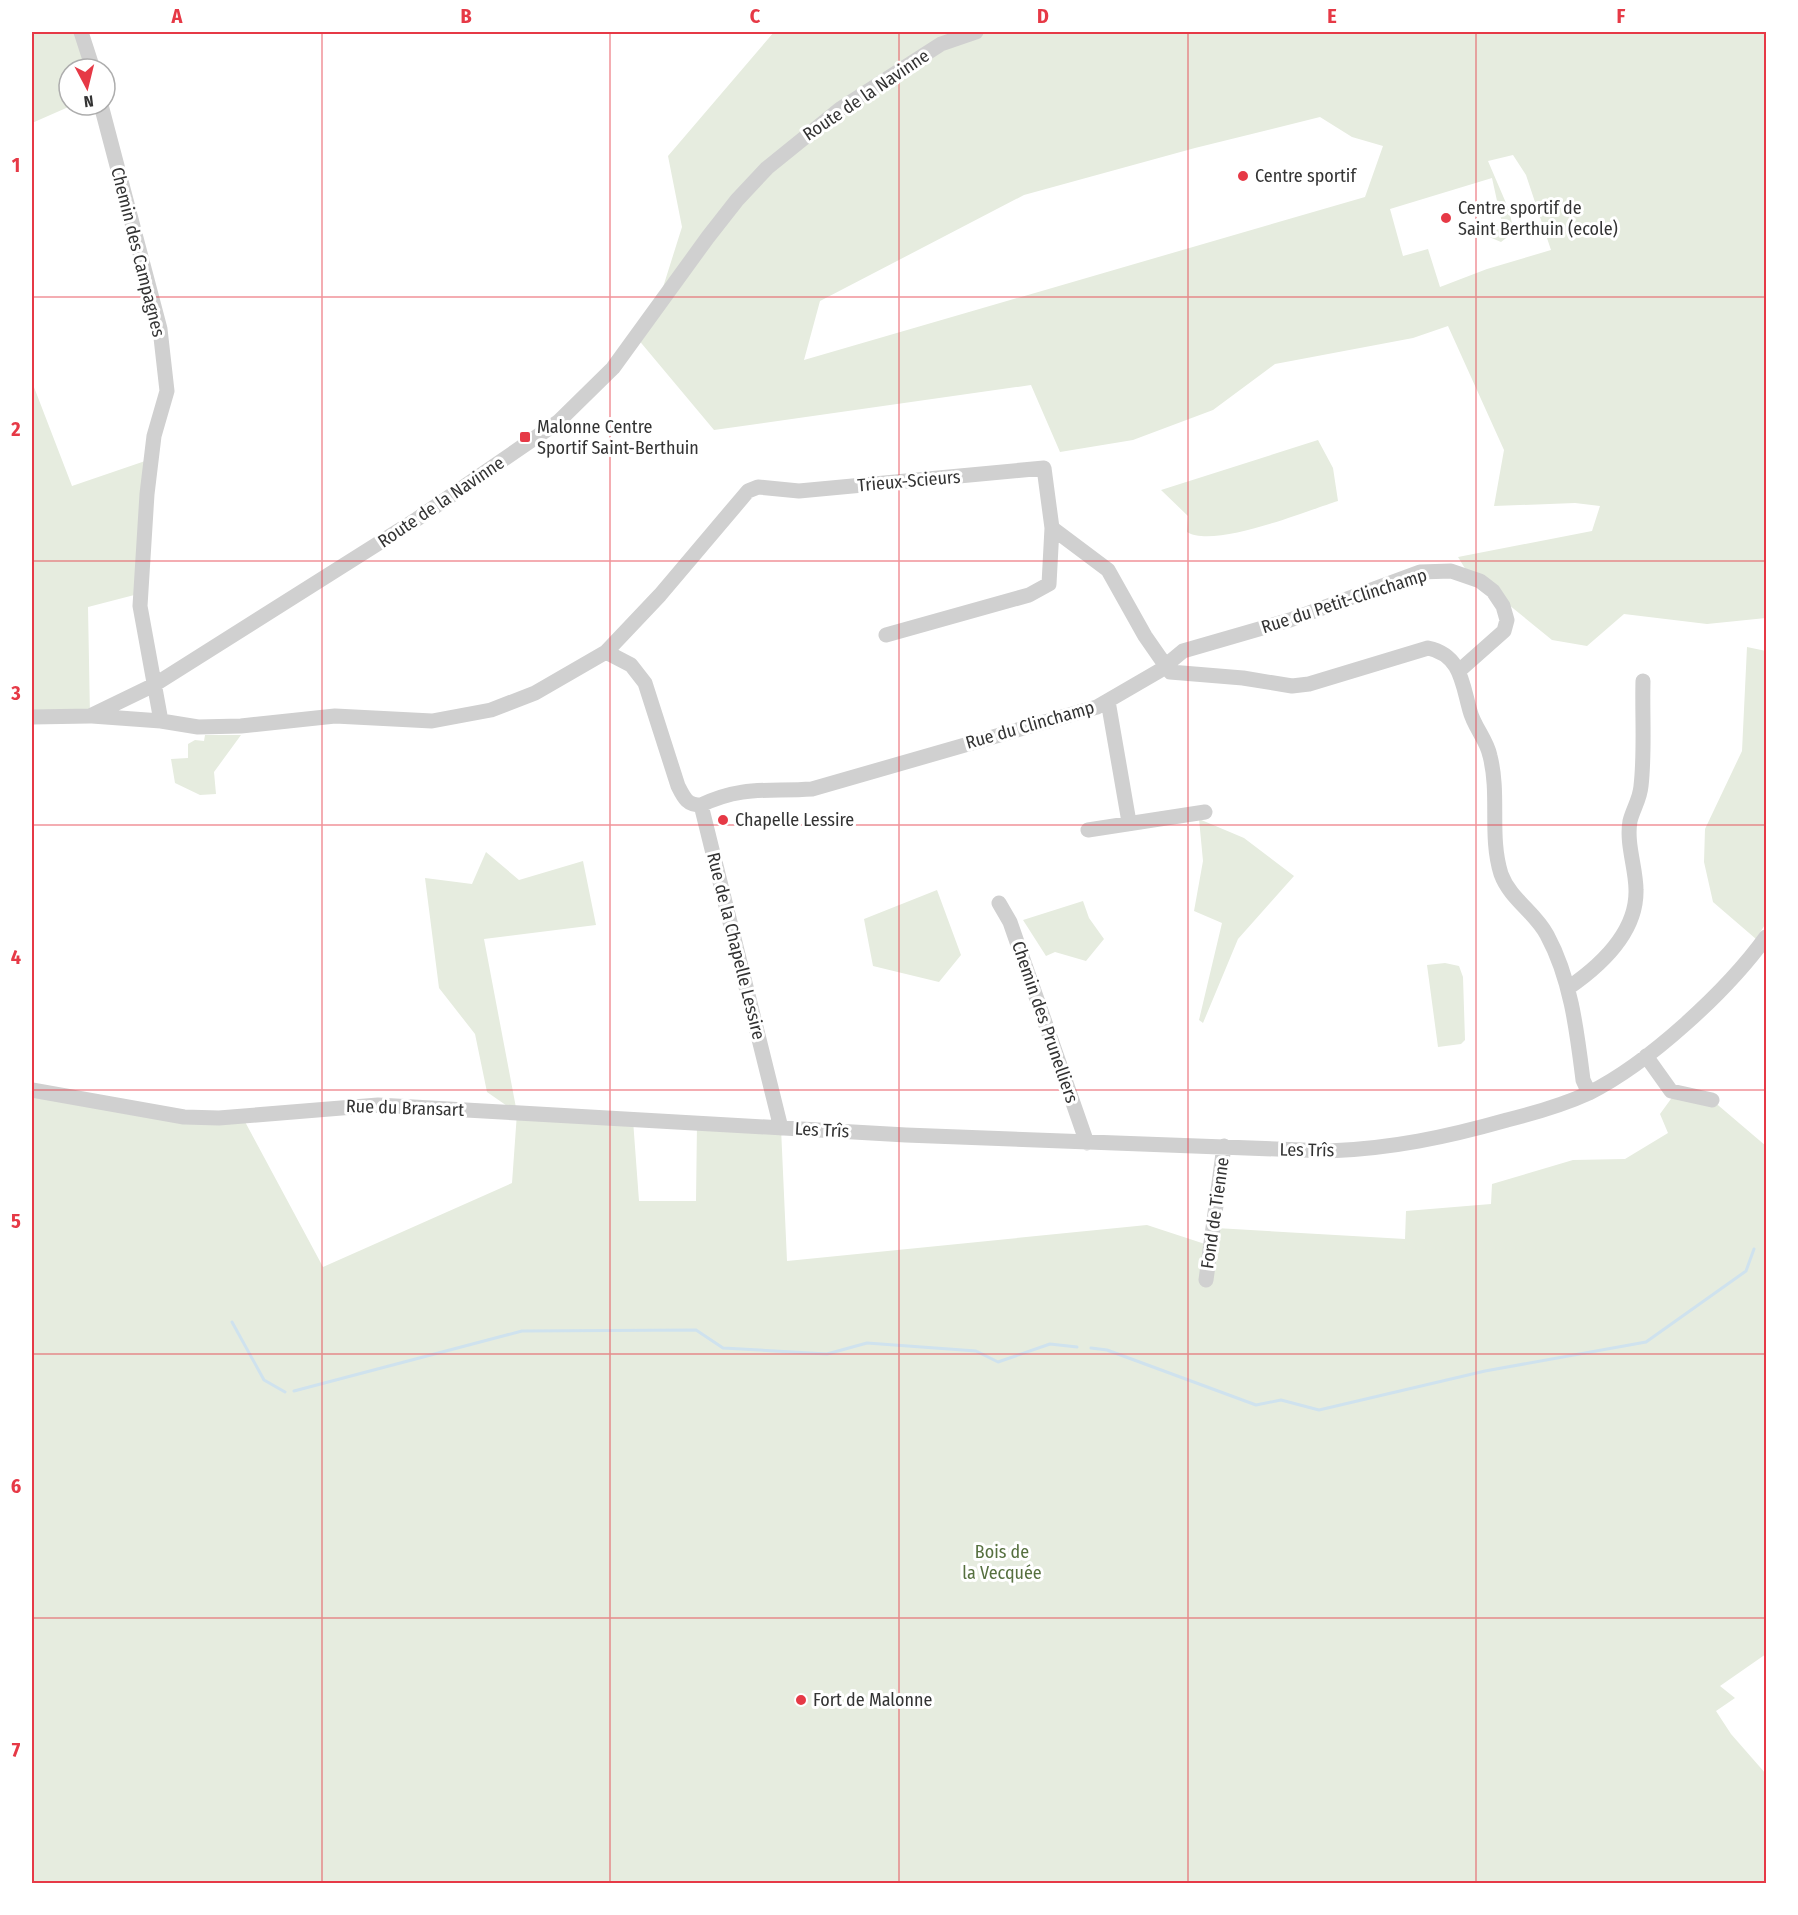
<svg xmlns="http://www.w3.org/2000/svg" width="1798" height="1915" font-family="'Fira Sans Condensed',sans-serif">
  <rect width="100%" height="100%" fill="#fff"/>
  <path fill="#e6ecdf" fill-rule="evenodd" d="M32,32H76L86,69H69V105H73L32,123Z
    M774,32H1766V618L1707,624L1624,614L1587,646L1552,640L1466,570L1458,557L1592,531L1600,506L1575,503L1494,506L1504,450L1448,326L1413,338L1275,364L1213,410L1133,440L1060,452L1031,385L714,430L637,338L659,300L682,227L668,156ZM1320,117L1352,137L1383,146L1365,197L804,360L820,301L1024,195L1195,148ZM1513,155L1526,175L1551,250L1487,269L1440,287L1428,249L1403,256L1390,209L1492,178L1503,228L1482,234L1501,242L1514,232L1509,210L1488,161Z
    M32,382L72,486L151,459L142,593L88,607L90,716L32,717Z
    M1318,440L1333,468L1338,501C1306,511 1214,549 1187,532L1188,516L1161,490Z
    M1747,647L1766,651V923L1756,939L1713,902L1704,862L1705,829L1742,751Z
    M205,735H241L214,772L216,794L200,795L175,783L171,759L188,758V744L195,740L204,741Z
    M1199,819L1244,838L1294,876L1238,939L1203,1023L1199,1020L1222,923L1194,911L1203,861Z
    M486,852L519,880L583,861L596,925L484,939L517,1113L633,1120L639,1201H696L697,1123L781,1128L787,1261L1147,1225L1208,1245L1216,1228L1405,1239L1406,1211L1491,1204L1492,1184L1573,1160L1625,1159L1668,1133L1660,1114L1676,1092L1712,1100L1766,1146V1654L1720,1686L1735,1698L1716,1711L1731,1734L1766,1774V1883L32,1884V1090L243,1118L323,1267L512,1183L517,1113L487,1092L475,1034L439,988L425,878L472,884Z
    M937,890L961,955L939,982L873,966L864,919Z
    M1083,901L1089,918L1104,939L1086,961L1055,952L1046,956L1023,920Z
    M1445,963L1459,966L1463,977L1465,1040L1461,1044L1438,1047L1427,965Z"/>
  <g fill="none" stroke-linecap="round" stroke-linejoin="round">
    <path stroke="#cfe2ee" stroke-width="3" d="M232,1322L264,1380L285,1392
      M1091,1348L1107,1350L1256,1405L1281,1400L1319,1410L1485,1371L1646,1342L1746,1271L1754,1249
      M294,1391L522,1331L696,1330L723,1348L827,1354L867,1343L976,1351L998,1362L1050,1344L1077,1347"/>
    <path stroke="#d0d0d0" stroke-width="15" d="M81,32L93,69
      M101,105L160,329L167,391L154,436L147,494L140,606L161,721L198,727L241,726L335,716L432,721L491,710L535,693L606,652L660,595L748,491L758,487L799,491L1044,468L1052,528L1108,570L1145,636L1170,672L1243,678L1292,686L1309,684L1428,648C1461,655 1462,683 1470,711C1474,727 1487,740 1490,756C1500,795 1489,836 1501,874C1510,899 1535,912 1547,935C1571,979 1577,1032 1583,1080L1589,1093
      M886,635L1029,595L1049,584L1052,528
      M606,652L631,665L645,683L678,786C684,798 687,805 701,805L781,1128
      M1108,701L1129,822
      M92,716L161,721
      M32,717L90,716L154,685L417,519L558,422L613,368L708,237L737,200L767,168L840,109L941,44L976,32
      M701,805C743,785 769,792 812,789L1097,707L1159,671L1183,651L1290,620L1420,572L1451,571L1480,581L1493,591L1503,606L1507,620L1504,631L1460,670
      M1088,830L1205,812
      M999,903L1010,922L1087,1143
      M1568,988C1600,966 1637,933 1636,890C1636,868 1626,844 1630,821C1633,809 1640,799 1641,786C1645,752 1642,715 1643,681
      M1646,1056L1671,1091L1712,1100
      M32,1090L184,1117L219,1118L378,1105L906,1135L1328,1151C1390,1149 1447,1137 1507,1120C1535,1113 1563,1105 1589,1093C1649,1063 1727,991 1766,937
      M1206,1280L1224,1146"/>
  </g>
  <path fill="none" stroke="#e63946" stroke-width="1.5" stroke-opacity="0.55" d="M322,32V1884M610,32V1884M899,32V1884M1188,32V1884M1476,32V1884M32,297H1766M32,561H1766M32,825H1766M32,1090H1766M32,1354H1766M32,1618H1766"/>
  <g fill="#e63946" stroke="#fff" stroke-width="2">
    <circle cx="1243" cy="176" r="6"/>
    <circle cx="1446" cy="218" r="6"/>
    <rect x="519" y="431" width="12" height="12" rx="3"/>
    <circle cx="723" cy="820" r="6"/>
    <circle cx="801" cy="1700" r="6"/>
  </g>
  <g text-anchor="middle" stroke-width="6" stroke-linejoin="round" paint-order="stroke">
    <g font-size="18" fill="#333" stroke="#fff">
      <text transform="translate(866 95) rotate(-34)" y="6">Route de la Navinne</text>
      <text transform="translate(138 252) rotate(76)" y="6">Chemin des Campagnes</text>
      <text transform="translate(909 481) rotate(-5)" y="6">Trieux-Scieurs</text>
      <text transform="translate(441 502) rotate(-34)" y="6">Route de la Navinne</text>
      <text transform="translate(1344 601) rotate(-18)" y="6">Rue du Petit-Clinchamp</text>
      <text transform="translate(1030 725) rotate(-16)" y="6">Rue du Clinchamp</text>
      <text transform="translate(736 946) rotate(76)" y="6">Rue de la Chapelle Lessire</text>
      <text transform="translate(1045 1022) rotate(71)" y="6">Chemin des Prunelliers</text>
      <text transform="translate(405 1108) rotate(2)" y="6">Rue du Bransart</text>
      <text transform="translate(822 1130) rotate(3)" y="6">Les Trîs</text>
      <text transform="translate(1307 1150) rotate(1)" y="6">Les Trîs</text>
      <text transform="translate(1215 1213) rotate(-82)" y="6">Fond de Tienne</text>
    </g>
    <g font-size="18" fill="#333" stroke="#fff" text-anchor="start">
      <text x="1255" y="182">Centre sportif</text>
      <text x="1458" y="214">Centre sportif de<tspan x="1458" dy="21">Saint Berthuin (ecole)</tspan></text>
      <text x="537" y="433">Malonne Centre<tspan x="537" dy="21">Sportif Saint-Berthuin</tspan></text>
      <text x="735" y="826">Chapelle Lessire</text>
      <text x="813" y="1706">Fort de Malonne</text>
    </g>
    <g font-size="18" fill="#56703f" stroke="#fff">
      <text x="1002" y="1558">Bois de<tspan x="1002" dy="21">la Vecquée</tspan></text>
    </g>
  </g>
  <rect width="1798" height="1915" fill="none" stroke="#ffffff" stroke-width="66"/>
  <g transform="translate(87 87) rotate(173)"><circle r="28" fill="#ffffff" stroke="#adadad" stroke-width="1.5"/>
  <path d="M0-4.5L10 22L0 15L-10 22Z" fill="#e63946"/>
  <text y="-9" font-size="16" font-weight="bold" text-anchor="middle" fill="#333333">N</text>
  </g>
  <rect x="33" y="33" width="1732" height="1849" fill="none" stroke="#e63946" stroke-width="2"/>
  <g font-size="20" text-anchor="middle" font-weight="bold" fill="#e63946">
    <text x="177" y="23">A</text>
    <text x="466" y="23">B</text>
    <text x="755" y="23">C</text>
    <text x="1043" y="23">D</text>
    <text x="1332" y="23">E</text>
    <text x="1621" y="23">F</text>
    <text x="16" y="172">1</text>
    <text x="16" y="436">2</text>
    <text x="16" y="700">3</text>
    <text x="16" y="964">4</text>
    <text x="16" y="1228">5</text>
    <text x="16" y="1493">6</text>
    <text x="16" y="1757">7</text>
  </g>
</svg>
